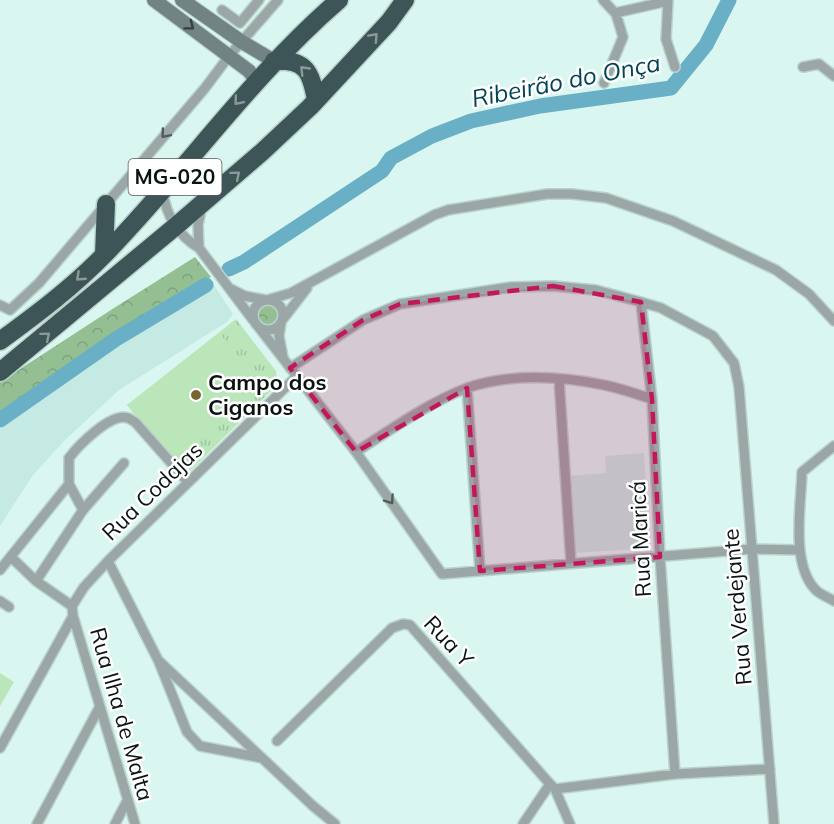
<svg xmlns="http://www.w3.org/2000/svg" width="834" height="824" font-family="Mulish,sans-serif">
  <defs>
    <pattern id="grass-tufts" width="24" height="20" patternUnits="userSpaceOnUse" patternTransform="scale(1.5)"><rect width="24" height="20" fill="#bae6ba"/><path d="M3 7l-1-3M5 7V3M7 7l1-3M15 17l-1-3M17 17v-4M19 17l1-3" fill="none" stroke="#9fc49f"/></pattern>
    <pattern id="forest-crowns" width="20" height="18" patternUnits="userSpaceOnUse" patternTransform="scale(1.5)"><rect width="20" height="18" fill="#93bf93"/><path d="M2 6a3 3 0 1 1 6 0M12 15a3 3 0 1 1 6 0" fill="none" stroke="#7da37e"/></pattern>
  </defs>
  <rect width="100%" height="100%" fill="#daf6f0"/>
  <path fill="#c5eae3" d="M214,285L233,314L227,322L119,390L65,440L33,475L0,526V429L135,335Z
    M644,453L650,548L574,553L568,476L606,473L605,456Z"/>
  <path fill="url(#grass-tufts)" d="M236,319L276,371L277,380L274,388L185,476L127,405Z"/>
  <path fill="url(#forest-crowns)" d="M195,257L211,277L141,320L0,416V382L114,308Z
    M256 315a12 12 0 1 1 24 0a12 12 0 1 1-24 0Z"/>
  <path fill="#bae6ba" d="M220,334L263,386L176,462L127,405Z
    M0,673L14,682L0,706Z"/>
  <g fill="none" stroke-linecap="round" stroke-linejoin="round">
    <path stroke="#69afc5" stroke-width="15" d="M229,269L244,262L382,171L391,158L432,136L471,121L540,106L671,88L706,45L729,0
      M0,420L116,339L206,285"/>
    <g stroke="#b9d2cc" stroke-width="12">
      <path id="street" d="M603,0L616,14L623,37L604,83
        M222,10L240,23L259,0
        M615,13L668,1L666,39L675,67
        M803,67L819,64L834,76
        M163,192C166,216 179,236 199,248
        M202,206L198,225L199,248L253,320
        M231,289L245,296L266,300
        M253 315a15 15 0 1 1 30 0a15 15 0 1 1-30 0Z
        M267,300L291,293L434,215L448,210L547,194H572L606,198L673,221L776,270L809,294L834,321
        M641,302L652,399L660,557L675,774
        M0,305L10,310L39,283L205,88L229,56L278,0
        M283,319L307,288
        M281,323L279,336L283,357
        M257,325L356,452L442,574L752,549L800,550
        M290,368L363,320L400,304L511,287L553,286L596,290L641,302L661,308L713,336L734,363L739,387L774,824
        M559,379L571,563
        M467,388L480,571
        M834,446L802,472C801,505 791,562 814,588C818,594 828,597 834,601
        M356,452C392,429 428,403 467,388C509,373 561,376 604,385C620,388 636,394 652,399
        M83,510L69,484V458C78,446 111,412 128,418C131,419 133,421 136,423L188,482
        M12,558L36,581L72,606
        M108,561L158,660L313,806L335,824
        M0,570L69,484
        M36,581L83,510L124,463
        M0,601L9,607
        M159,662L187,732L200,746L262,758
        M277,741L392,628L403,624L410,625L550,784L555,789L570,824
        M0,748L73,616
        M555,789L675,774L770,769
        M37,824L99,708
        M115,824L127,801
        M135,824L73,616L72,606L84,587L108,561L297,376
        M523,824L550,784"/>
    </g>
    <g stroke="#b9d2cc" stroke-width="16">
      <path id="secondary" d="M154,0L249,71L256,80
        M182,0L242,42L274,61"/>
    </g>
    <g stroke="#b9d2cc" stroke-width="21">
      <path id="highway" d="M274,61C306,59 311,72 316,100
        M104,255L106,204
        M0,341C37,314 73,287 105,254C186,171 250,77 339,0
        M0,372L176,226L262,152L310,107L389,22L405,0"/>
    </g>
    <use href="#street" stroke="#9ba6a7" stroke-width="9"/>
    <use href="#secondary" stroke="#728384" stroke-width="14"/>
    <use href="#highway" stroke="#3d5557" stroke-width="18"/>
  </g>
  <defs><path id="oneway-chevron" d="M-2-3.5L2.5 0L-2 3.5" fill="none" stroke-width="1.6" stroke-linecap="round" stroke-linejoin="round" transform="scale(1.5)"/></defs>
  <use stroke="#344040" href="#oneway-chevron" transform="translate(190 26) rotate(37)"/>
  <g stroke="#8b999a">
    <use href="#oneway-chevron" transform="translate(374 37) rotate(-47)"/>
    <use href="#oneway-chevron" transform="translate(304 70) rotate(-134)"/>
    <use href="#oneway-chevron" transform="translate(238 101) rotate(130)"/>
    <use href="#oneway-chevron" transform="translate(236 175) rotate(-40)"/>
    <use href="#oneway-chevron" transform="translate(80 277) rotate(137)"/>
    <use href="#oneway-chevron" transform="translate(46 336) rotate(-40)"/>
  </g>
  <g stroke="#525c5c">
    <use href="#oneway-chevron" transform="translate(165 134) rotate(130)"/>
    <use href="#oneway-chevron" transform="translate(390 500) rotate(55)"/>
  </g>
  <path fill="#c2185b" fill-opacity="0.2" stroke="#c2185b" stroke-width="4.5" stroke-dasharray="12 8" stroke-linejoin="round" d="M553,286L641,302L652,399L660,557L480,571L467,388L356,452L290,368L363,320L400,304Z"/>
  <circle fill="#786433" stroke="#fff" stroke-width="2" cx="196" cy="395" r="6"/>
  <g text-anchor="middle" stroke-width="5" stroke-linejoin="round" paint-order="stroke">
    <rect fill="#fff" stroke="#545a59" stroke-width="1.5" x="128.5" y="159" width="93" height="36" rx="4.5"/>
    <g font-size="21" font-weight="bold" fill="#0a1312">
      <text x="175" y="184">MG-020</text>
    </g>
    <g font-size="22" font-weight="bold" fill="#0a1312" stroke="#fff" text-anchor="start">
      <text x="208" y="390">Campo dos<tspan x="208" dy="25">Ciganos</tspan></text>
    </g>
    <g font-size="22" fill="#0a1312" stroke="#fff">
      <text transform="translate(152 491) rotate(-44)" y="8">Rua Codajas</text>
      <text transform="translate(640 539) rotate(-93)" y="8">Rua Maricá</text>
      <text transform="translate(737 607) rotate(-95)" y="8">Rua Verdejante</text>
      <text transform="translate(449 641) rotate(47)" y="8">Rua Y</text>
      <text transform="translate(122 714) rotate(74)" y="8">Rua Ilha de Malta</text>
    </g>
    <g font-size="24" font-style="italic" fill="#014454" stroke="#fff">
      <text transform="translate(566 81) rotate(-11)" y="8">Ribeirão do Onça</text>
    </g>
  </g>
</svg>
